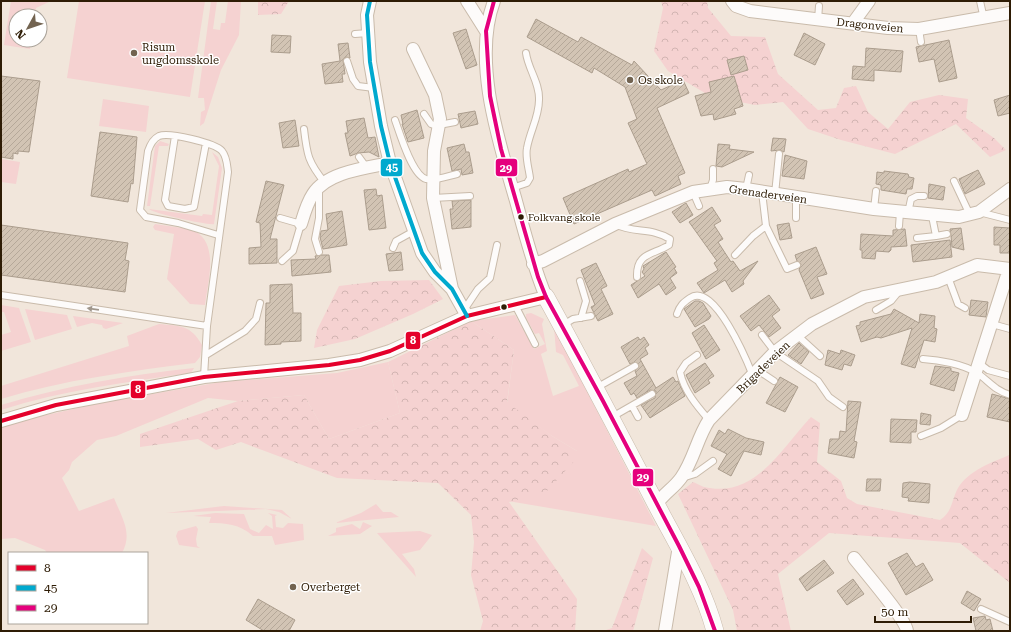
<svg xmlns="http://www.w3.org/2000/svg" width="1011" height="632" font-family="'Roboto Serif',serif">
  <defs>
    <pattern id="forest-crowns" width="20" height="18" patternUnits="userSpaceOnUse"><rect width="20" height="18" fill="#f5d2d1"/><path d="M2 6a3 3 0 1 1 6 0M12 15a3 3 0 1 1 6 0" fill="none" stroke="#d2b4b2"/></pattern>
    <pattern id="building-hatch" width="6" height="6" patternUnits="userSpaceOnUse"><rect width="6" height="6" fill="#d2c4b4"/><path d="M-1 1l2-2M0 6l6-6M5 7l2-2" fill="none" stroke="#b5a899"/></pattern>
  </defs>
  <rect width="100%" height="100%" fill="#f1e6db"/>
  <path fill="#f5d2d1" d="M11,1H51L36,8L35,16H16V40H31L30,49L4,45Z
    M79,1H205L190,97L67,78Z
    M211,1H217L213,29L220,30L221,23H225L228,1H241L239,35L221,70L204,123L200,126L201,112L205,110L204,98H198Z
    M103,99L149,106L146,132L99,126Z
    M160,141L169,144L168,146H159L150,206H147L155,146Z
    M212,152L218,157L222,168L214,224C210,226 152,213 149,209L202,216L203,214L212,215L219,166Z
    M1,159L20,162L16,184L1,182Z
    M155,224C166,226 178,227 189,229C221,238 208,281 205,305L190,304L167,279L174,234L155,230L153,227Z
    M1,305L19,308L31,342L1,351V335L11,332L4,312H1Z
    M25,309L67,315L72,329L35,340Z
    M531,313L544,319L542,324L547,351L541,354L553,396L579,386L563,355L556,352L554,327L656,526L508,501L546,491L577,451L552,436L507,404L514,350L471,321L515,315L534,349L545,344L539,333L535,334L526,318V314Z
    M73,316L123,323L106,329L103,328L102,325L92,323L77,327Z
    M159,324C180,326 191,325 202,345L200,357L195,363C130,371 64,380 1,399V386L129,346L127,336Z
    M388,362L400,413L329,439L304,395L238,401L208,398L116,436L97,440L72,462L69,470L62,478L79,511L114,498C122,518 133,533 122,553H47L45,550L15,538L1,539V425L101,403L221,382L337,373Z
    M194,368L191,373C127,382 63,390 1,410V405C64,386 129,375 194,368Z
    M376,504L383,512H391L399,517L335,523L361,513Z
    M224,506L282,510L292,519L279,512L266,509L166,513Z
    M215,513L244,514L250,529L259,533L266,525L273,529L272,516L268,513L277,515L275,516L276,527L283,528L288,523L303,524L304,540L275,545L272,536H253C240,524 225,523 209,523L211,517L193,516Z
    M363,522L372,526L360,534L328,536L336,532V528L352,524L360,529Z
    M196,526L198,529L196,539L197,546L200,548L179,545L176,536L178,531Z
    M420,531L432,535L420,550L402,554L414,569L416,577L377,533Z"/>
  <path fill="url(#forest-crowns)" d="M258,1H289L281,14L258,15Z
    M661,1H707L708,8L731,36L765,37L778,74L818,110L836,108L844,88L856,86L868,112L888,129L910,102L939,95L968,99L966,118L994,138L1006,150L990,157L956,124L895,154L841,140L808,129L783,102L755,105L710,96L668,71L654,51L663,8Z
    M429,280L443,299L413,314L355,339L314,348L317,330L339,286L381,281Z
    M471,321L514,350L507,402L552,436L577,451V458L546,492L509,502L577,599L575,631H480L483,621L471,575L474,542L471,515L438,483L337,478L241,442L216,450L198,439L140,447V434L238,401L304,395L329,439L400,413L388,362Z
    M811,417L820,423L817,462L841,481L847,498L857,504L940,520C953,511 951,501 958,488C968,471 992,462 1010,455V583L960,543L829,533L778,574L791,631H737L733,610L678,494L693,482C698,484 704,488 710,488C757,496 784,445 811,417Z
    M642,548L653,558L633,631H603L612,628Z"/>
  <path fill="url(#building-hatch)" stroke="#ab9d8d" d="M536,19L578,42L581,37L632,65L634,61L661,90L683,80L689,93L657,108L685,173L678,176L681,184L655,196L652,190L574,224L563,198L628,169L629,172L647,164L628,123L637,119L625,87L594,68L592,73L527,37Z
    M466,29L477,65L466,69L453,33Z
    M804,33L825,44L815,65L794,55Z
    M272,35L291,36L290,53L271,52Z
    M949,40L957,78L939,82L934,59L919,62L916,47Z
    M348,43L350,58L346,57L343,60L345,74H342L343,82L325,84L322,64L340,61L338,44Z
    M866,48L903,51L901,72L874,70V81L852,79L853,66L865,67Z
    M744,56L748,70L731,75L727,60Z
    M1,76L40,81L29,152L18,151V154L13,153V159L1,157Z
    M734,76L743,106L734,109L736,114L714,120L713,114L701,116L695,96L711,92L709,82Z
    M1010,95V113L998,116L994,100Z
    M417,110L424,138L408,142L402,124H403L401,115Z
    M475,111L478,124L461,128L458,114Z
    M364,118L368,138L375,137L379,157L369,152L358,153L350,156L345,133H348L346,121Z
    M295,120L299,146L283,148L279,123Z
    M100,132L137,137L133,184L131,183L128,202L91,196Z
    M773,138L786,139L784,152L780,150L771,151Z
    M464,144L466,152H469L473,173L462,175L461,169L452,171L447,148Z
    M718,144L730,145L729,149L754,152L722,167L716,166Z
    M785,155L807,161L804,179L782,176Z
    M978,170L985,184L965,194L959,179Z
    M884,171L908,174L909,177L914,178L912,189H907L906,194L881,190V185L876,184L877,172L884,173Z
    M266,181L284,185L270,239H277V263L249,264V248L261,247L260,223L256,222Z
    M929,184L945,187L943,200L928,198Z
    M376,189L377,196L382,195L386,228L369,230L364,190Z
    M471,200V227L452,229L450,209H453L452,201Z
    M686,203L693,215L680,223L672,212Z
    M712,207L721,221L714,225L723,239L718,242L731,262L733,261L740,271L758,261L743,281L744,284L732,292L725,280L704,293L697,283L718,270L714,263L717,261L689,222Z
    M342,211L347,245L323,249L320,237L321,231L328,230L326,214Z
    M789,223L792,238L780,240L777,225Z
    M1,225L128,243L125,260L129,261L125,292L1,275Z
    M994,227L1010,228V253H1000V245H994Z
    M961,228L964,250L952,247L951,236L950,229Z
    M905,229L907,246L891,247V250L889,252L876,251L875,259L862,258V250H860L861,234L893,236V230Z
    M950,240L952,257L913,262L911,245Z
    M816,247L827,274L817,277L824,294L811,299L799,270L801,264L797,261L795,255Z
    M401,252L403,270L389,271L386,254Z
    M666,252L676,267L674,268L677,273L670,278L676,288L666,295L659,284L638,298L631,285L645,276L642,272L644,269L643,266Z
    M322,255H329L331,272L292,276L291,260L316,259L315,256Z
    M596,263L607,286L601,289L613,314L598,321L591,307L595,305L581,270Z
    M292,284L293,313H301V341L281,342V344L265,345L266,303H270V285Z
    M769,295L780,310L772,316L781,328L769,337L759,325L751,331L740,316Z
    M971,300L988,302L986,317L969,315Z
    M695,301H699L703,303L711,316L709,319L695,327L684,309Z
    M894,309L919,323L920,314L935,316L934,328L937,329L935,342L924,340L915,368L901,364L912,328L881,338L877,337L861,342L856,326L860,325V322L891,314Z
    M704,325L720,350L706,359L692,333Z
    M638,337L640,340L644,337L649,345L645,348L648,354L640,359L656,388L673,377L676,382L678,381L685,396L650,418L641,405L655,398L656,391L650,390L637,398L634,393L631,395L624,383L637,376L635,371L639,366L635,362L630,364L621,347Z
    M799,343L809,352L801,364L788,355Z
    M828,350L840,354L841,350L855,355L851,366L844,364L842,370L825,365Z
    M705,363L714,376L708,380L710,383L695,393L686,375Z
    M935,366L951,368V371L959,373L954,391L930,384Z
    M780,377L798,387L785,412L766,403Z
    M992,394L1010,399V422L987,417Z
    M848,401L861,402L854,441L857,442L854,458L828,453L830,439H839L840,431L846,432Z
    M921,413L931,415L930,425L920,424Z
    M891,419L917,420L916,432H911V443L890,442Z
    M728,429L746,438L764,442L761,455L744,451L731,476L718,469L727,454L711,446L719,430L725,434Z
    M867,479H881L880,491H866Z
    M910,482L930,484L929,503L908,501L909,498L902,497L903,483Z
    M907,553L916,567L923,563L933,580L906,595L888,563Z
    M824,560L834,573L807,591L799,579Z
    M853,579L864,594L847,605L837,591Z
    M967,591L981,599L974,611L961,603Z
    M258,599L295,620L289,631H264L246,620Z
    M985,616L986,620L990,619L993,631H976L973,618Z"/>
  <g fill="none" stroke-linecap="round" stroke-linejoin="round">
    <g stroke="#c9bbab" stroke-width="8">
      <path id="lane" d="M980,1L984,19
        M818,20L819,6
        M919,29L921,42
        M355,34L368,33
        M347,61L353,79L358,86L374,88
        M424,114L431,124L439,127
        M395,120C400,134 412,175 426,179C436,181 448,176 457,174
        M439,125L455,122
        M304,129C307,155 308,162 325,183
        M175,136L165,200L168,206L185,209L194,207L206,143
        M359,157L367,168
        M954,181L970,215
        M512,188L527,183L530,178C529,169 525,157 527,148C530,131 539,117 539,100C540,83 528,69 526,53
        M710,189L713,180V169
        M746,189L749,175
        M693,192L699,206
        M762,192L766,226L787,269L797,265
        M775,194L779,154
        M433,198L470,196
        M796,198V218
        M874,209L876,191
        M979,212L1010,220
        M908,213L911,199L917,196H924
        M932,216L936,236L947,234
        M280,218L301,224L293,251L282,261
        M615,224C634,234 651,227 670,239L669,245C654,255 636,252 637,277
        M899,226L900,212
        M917,238L936,236
        M393,248L396,241L414,231
        M319,252L315,239L319,218V189
        M735,255L753,236L766,226
        M948,277L958,304L965,308
        M580,281L586,301L581,318
        M1,295L207,326
        M515,305L535,344
        M464,310L478,289L490,278L497,245
        M876,310L891,301L900,290
        M677,314C680,305 683,303 690,298C714,281 747,361 753,376
        M992,324L1010,329
        M563,325L573,319L591,316
        M762,335L775,352L818,381L829,397L843,407
        M797,335L820,356
        M206,355L245,331L256,319L260,303
        M697,355L686,363L680,372C684,391 697,406 709,420
        M923,359C939,360 963,364 977,373C989,381 994,390 1010,395
        M979,363L988,370L1010,376
        M759,371L774,381
        M204,377L207,326L228,172C227,165 227,157 222,151C215,143 169,132 159,136C153,139 150,145 148,151L140,210L146,217L178,223L218,235
        M596,388L635,366
        M632,406L638,417
        M612,417L652,394
        M921,436L941,428L962,415
        M682,478L695,474L713,461
        M981,609L1010,622"/>
    </g>
    <g stroke="#c9bbab" stroke-width="14">
      <path id="street" d="M370,1L367,15L370,62L381,126L390,163L422,253L435,272L452,289L467,316
        M467,1L486,31
        M732,1L736,6L750,11L888,28L919,29L1010,13
        M853,23L869,1
        M413,49L435,95L440,119L434,151L433,198L452,289
        M301,224C304,214 307,203 313,194C327,172 366,168 390,163
        M533,264L543,261L615,224L693,192L727,187L746,189L874,209L959,217L979,212L1010,189
        M962,415L1009,269
        M1,421L56,405L204,377L329,365L360,360L390,351L467,316L546,297C533,266 525,234 516,201C499,142 472,61 494,1
        M656,505C664,493 673,489 681,478C694,460 697,438 709,420L775,352L812,324L864,297L936,282L977,265L1010,269
        M854,558C864,571 906,619 907,631
        M665,631L679,546"/>
    </g>
    <g stroke="#c9bbab" stroke-width="18">
      <path id="secondary" d="M546,297C584,366 620,435 656,504C678,546 703,586 715,631"/>
    </g>
    <use href="#lane" stroke="#fdfbfa" stroke-width="6"/>
    <use href="#street" stroke="#fdfbfa" stroke-width="12"/>
    <use href="#secondary" stroke="#fdfbfa" stroke-width="17"/>
    <g stroke="#fff" stroke-width="7">
      <path id="bus-1" d="M1,421L56,405L204,377L329,365L360,360L390,351L467,316L546,297"/>
    </g>
    <g stroke="#fff" stroke-width="7">
      <path id="bus-2" d="M370,1L367,15L370,62L381,126L390,163L422,253L435,272L452,289L467,316"/>
    </g>
    <g stroke="#fff" stroke-width="7">
      <path id="bus-3" d="M494,1L486,31L490,96L501,149L538,277L546,297L603,401L679,546L699,587L715,631"/>
    </g>
    <use href="#bus-1" stroke="#e4002b" stroke-width="4"/>
    <use href="#bus-2" stroke="#00a9ce" stroke-width="4"/>
    <use href="#bus-3" stroke="#e5007d" stroke-width="4"/>
  </g>
  <defs><path id="oneway-solid" d="M-6-.8H1V-3.2L6.5 0L1 3.2V.8H-6Z"/></defs>
  <use fill="#a0978c" href="#oneway-solid" transform="translate(93 309) rotate(-172)"/>
  <g fill="#726350" stroke="#fff" stroke-width="1.5">
    <circle cx="134" cy="53" r="4"/>
    <circle cx="630" cy="80" r="4"/>
    <circle cx="293" cy="587" r="4"/>
  </g>
  <g fill="#2e1c05" stroke="#fff" stroke-width="1.5">
    <circle cx="521" cy="217" r="3.5"/>
    <circle cx="504" cy="307" r="3.5"/>
  </g>
  <g text-anchor="middle" stroke-width="3" stroke-linejoin="round" paint-order="stroke">
    <g font-size="10" fill="#2e1c05" stroke="#fff" text-anchor="start">
      <text x="528" y="221">Folkvang skole</text>
    </g>
    <g font-size="11" fill="#2e1c05" stroke="#fff">
      <text transform="translate(870 25) rotate(6)" y="4">Dragonveien</text>
      <text transform="translate(768 194) rotate(8)" y="4">Grenaderveien</text>
      <text transform="translate(763 367) rotate(-44)" y="4">Brigadeveien</text>
    </g>
    <g font-size="11" fill="#2e1c05" stroke="#fff" text-anchor="start">
      <text x="142" y="51">Risum<tspan x="142" dy="13">ungdomsskole</tspan></text>
      <text x="638" y="84">Os skole</text>
      <text x="301" y="591">Overberget</text>
    </g>
  </g>
  <g stroke="#fff" stroke-width="1.5">
    <rect x="380" y="158" width="23" height="19" rx="4" fill="#00a9ce"/>
    <rect x="495" y="158" width="23" height="19" rx="4" fill="#e5007d"/>
    <rect x="405" y="331" width="16" height="19" rx="4" fill="#e4002b"/>
    <rect x="130" y="380" width="16" height="19" rx="4" fill="#e4002b"/>
    <rect x="632" y="468" width="22" height="19" rx="4" fill="#e5007d"/>
  </g>
  <g font-size="11" text-anchor="middle" font-weight="bold" fill="#fff">
    <text x="392" y="171">45</text>
    <text x="506" y="172">29</text>
    <text x="413" y="344">8</text>
    <text x="138" y="393">8</text>
    <text x="643" y="481">29</text>
  </g>
  <rect width="1011" height="632" fill="none" stroke="#2e1c05" stroke-width="4"/>
  <rect x="8" y="552" width="140" height="72" fill="#ffffff" stroke="#aba49b"/>
  <rect x="16" y="565" width="20" height="6" fill="#e4002b" stroke="#aba49b"/>
  <text x="44" y="572" font-size="12" fill="#2e1c05">8</text>
  <rect x="16" y="585" width="20" height="6" fill="#00a9ce" stroke="#aba49b"/>
  <text x="44" y="592" font-size="12" fill="#2e1c05">45</text>
  <rect x="16" y="605" width="20" height="6" fill="#e5007d" stroke="#aba49b"/>
  <text x="44" y="612" font-size="12" fill="#2e1c05">29</text>
  <g transform="translate(28 28) rotate(230)"><circle r="19" fill="#ffffff" stroke="#aba49b"/>
  <path d="M0-3L7 15L0 10L-7 15Z" fill="#726350"/>
  <text y="-6" font-size="11" font-weight="bold" text-anchor="middle" fill="#2e1c05">N</text>
  </g>
  <path d="M875 616v6h96v-6" fill="none" stroke="#2e1c05" stroke-width="2"/>
  <text x="881" y="616" font-size="12" fill="#2e1c05" stroke="#ffffff" stroke-width="3" paint-order="stroke">50 m</text>
</svg>
